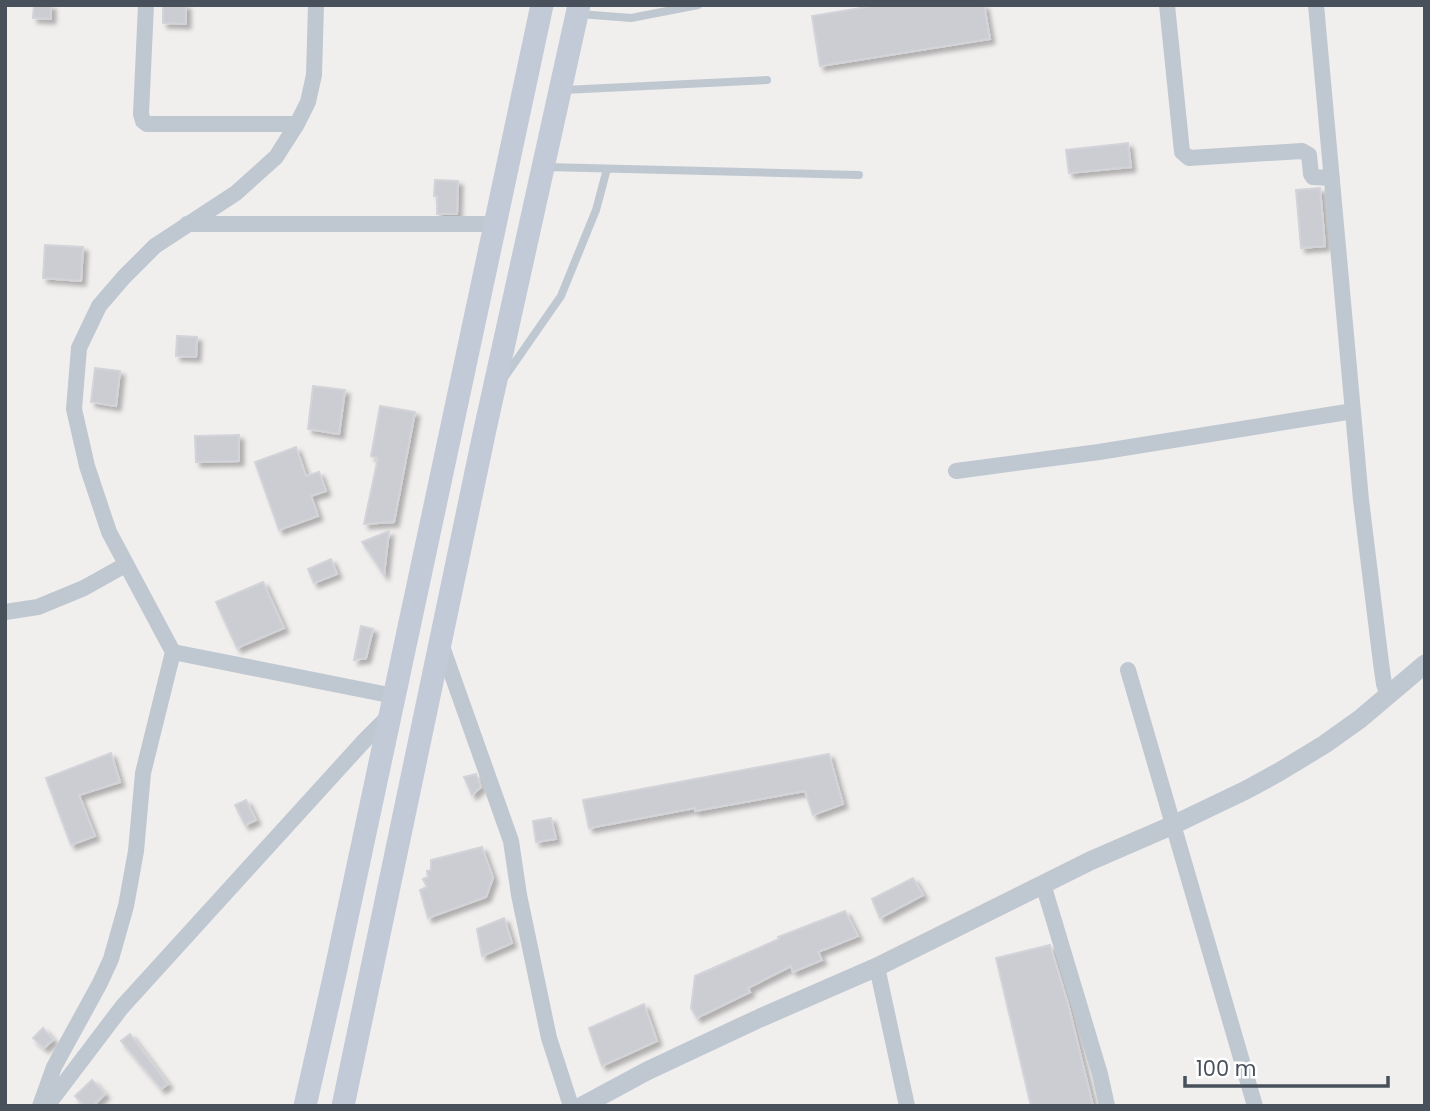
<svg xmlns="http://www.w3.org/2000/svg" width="1430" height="1111" font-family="Poppins,sans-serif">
  <defs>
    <filter id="shadow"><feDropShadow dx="4.5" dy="4.5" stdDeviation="2" flood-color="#0004"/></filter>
  </defs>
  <rect width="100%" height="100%" fill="#f1eeee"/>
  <path fill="#cbcdd3" stroke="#d2d4d9" stroke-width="2" filter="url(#shadow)" d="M34,5H51V19L33,18Z
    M163,5H186V24L163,23Z
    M879,5H984L990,39L820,66L812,16Z
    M1128,143L1131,167L1069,173L1066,150Z
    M435,180L458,181L457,214H437V196H434Z
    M1320,188L1325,246L1301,248L1296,190Z
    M45,245L83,247L81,281L43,278Z
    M177,336L197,337L196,357L176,356Z
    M95,368L120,371L116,406L91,402Z
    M313,386L345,390L339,434L308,429Z
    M380,406L415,412L394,522L364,524L378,458L371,456Z
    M239,435V461L196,462L195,436Z
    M296,447L306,476L319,472L326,491L311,496L318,516L279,530L255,462Z
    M389,531L384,575L362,542Z
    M331,559L337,574L314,583L308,569Z
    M263,582L284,628L237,648L216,602Z
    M361,626L373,629L366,658L354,660Z
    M111,753L120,782L79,795L95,836L71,845L46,778Z
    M829,754L843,804L813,815L805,791L695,811V808L589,828L583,800Z
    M476,774L481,787L472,795L464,777Z
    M246,800L256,820L245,825L235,805Z
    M551,818L556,839L536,842L533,821Z
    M482,847L493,878L486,897L428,918L420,890L427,887L423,879L428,877L427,871L431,870V860Z
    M913,878L923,895L880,918L872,899Z
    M845,911L858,936L818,952L822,960L793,972L791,966L748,988L750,992L697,1018L691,1008L695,976L779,939L778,937Z
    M504,918L512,943L482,956L477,929Z
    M1050,945L1068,1004L1093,1106H1031L996,958Z
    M644,1004L657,1041L602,1066L589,1028Z
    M43,1028L53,1040L44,1048L33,1038Z
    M130,1034L168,1084L161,1089L121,1041Z
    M92,1080L105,1094L93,1106H84L75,1096Z"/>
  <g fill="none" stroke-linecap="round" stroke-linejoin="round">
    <path stroke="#bfc8d0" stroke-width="8" d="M580,14L631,18L698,5
      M564,90L767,80
      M547,167L859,175
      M504,378L561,296L596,210L607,169"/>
    <path stroke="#bfc8d0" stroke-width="16" d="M146,5L141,114L143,121L147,124H297
      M316,5L314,75L308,102L297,124L276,157L236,193L155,246L124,277L99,306L79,348L74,409L87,466L109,532L173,652L394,696
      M1167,5L1182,152L1189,158L1302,151L1309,155L1311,174L1313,177L1332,178
      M1316,5L1361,500L1381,663L1384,684L1388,696
      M187,224H496
      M956,471L1099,452L1353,411
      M5,612L38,607L84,588L125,565
      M440,641L511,841L519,895L549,1038L571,1106
      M1128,670L1255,1106
      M1043,884L1100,1074L1107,1106
      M877,967L907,1106
      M40,1106L54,1067L100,983L111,959L126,906L136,851L143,773L173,652
      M45,1106L53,1098L122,1007L364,741L390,715"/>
    <path stroke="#bfc8d0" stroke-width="19" d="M582,1106L647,1071L760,1018L877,967L1090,861L1173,825L1246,790L1279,772L1325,744L1360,719L1425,664"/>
    <path stroke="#c1cad6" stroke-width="23" d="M305,1106L334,978L542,5
      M343,1106L484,434L579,5"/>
  </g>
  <rect width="1430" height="1111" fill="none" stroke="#47505b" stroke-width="14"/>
  <path d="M1185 1076v10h203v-10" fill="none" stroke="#47505b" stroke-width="3.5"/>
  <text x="1196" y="1076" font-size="21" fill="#47505b" stroke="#ffffff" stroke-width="5" paint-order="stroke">100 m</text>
</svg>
